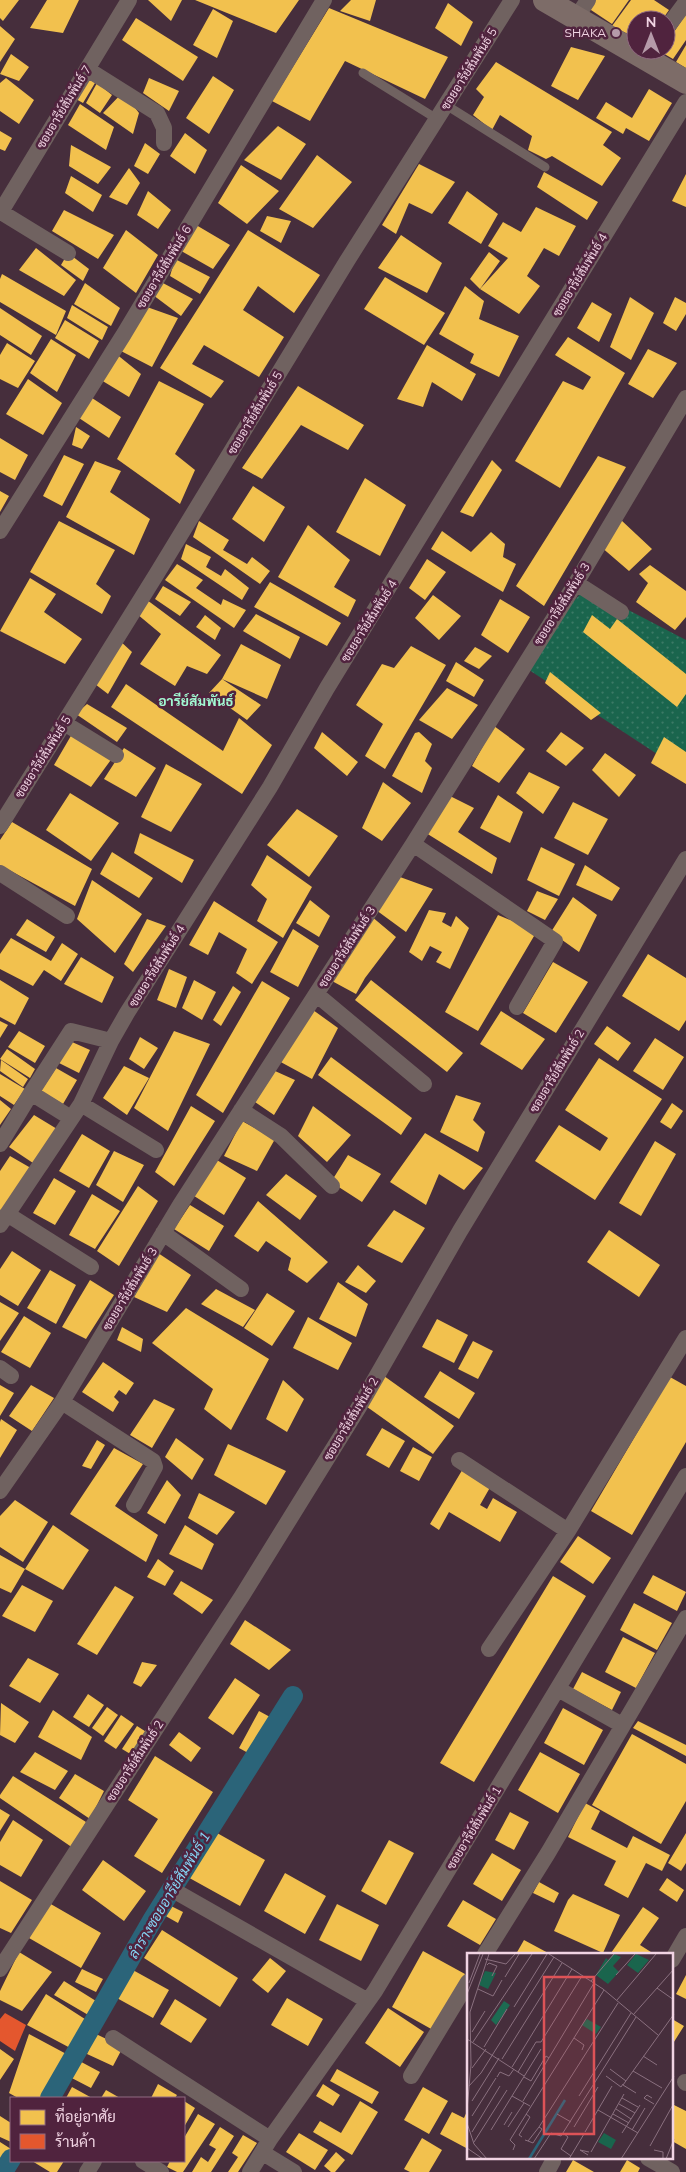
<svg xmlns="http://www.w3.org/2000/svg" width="686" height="2172" font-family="Mulish,Sarabun,sans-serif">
  <defs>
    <pattern id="garden-dots" width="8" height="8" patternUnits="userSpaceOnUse" patternTransform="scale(1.25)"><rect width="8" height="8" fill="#1a654d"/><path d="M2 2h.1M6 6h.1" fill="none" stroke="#3c7a66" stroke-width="1.8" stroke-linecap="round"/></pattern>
  </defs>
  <rect width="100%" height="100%" fill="#462e3c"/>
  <path fill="url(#garden-dots)" d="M586,588L686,640V773L523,666L550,626Z"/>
  <path fill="#f2c14e" d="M0,0H19L3,21L0,18Z
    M47,0H79L63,33L30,28Z
    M148,0H182L171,21Z
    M195,0H299L276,33Z
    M351,0H376L370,21L340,11Z
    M594,0H629L612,24L588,8Z
    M631,0H654L669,10L662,20H636V38L612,26Z
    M448,3L473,22L461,46L435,28Z
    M329,8L448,57L425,99L345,61L310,121L272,101Z
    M213,9L233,21L217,58L193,45Z
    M686,14V40L673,59L661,52L666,50V44Z
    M136,18L198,57L183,81L122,40Z
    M0,26L15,39L0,62Z
    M686,45V68L676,62Z
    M571,47L605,56L578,100L551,86Z
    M11,54L29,67L19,81L0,74Z
    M496,62L612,132L603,145L621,158L602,186L552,156L546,159L528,150L532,136L500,115L492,130L473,115L484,97L476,89Z
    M86,75L95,83L83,103L74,98Z
    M213,76L234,90L209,134L186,118Z
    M6,78L34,100L19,124L0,111V83Z
    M149,78L179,91L169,111L143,93Z
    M97,83L112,95L100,113L86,103Z
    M649,89L672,103L649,141L626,128L623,134L596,118L606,102L632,118Z
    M123,92L139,113L133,134L103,113Z
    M80,104L114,127L106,150L68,125Z
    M278,126L306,144L281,180L244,160Z
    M0,131L12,138L5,151L0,149Z
    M185,133L207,150L195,174L170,156Z
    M145,143L160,154L148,174L134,166Z
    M71,145L111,167L98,184L69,166Z
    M317,155L352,182L313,228L279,209Z
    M419,164L455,182L432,214L409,203L396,234L382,225Z
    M241,165L279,191L247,224L218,203Z
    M129,168L140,183L127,205L109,197Z
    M544,172L598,202L587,220L537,187Z
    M686,174V207L672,201Z
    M71,176L102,195L93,212L65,193Z
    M148,191L171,210L158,229L137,215Z
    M467,191L498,214L481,244L448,223Z
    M536,207L576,226L559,256L544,248L527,276L540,286L519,314L480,289L508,258L488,246L503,222L521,232Z
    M64,210L114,235L98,259L52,231Z
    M267,216L291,221L281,243L260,231Z
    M191,222L230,245L213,269L176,248Z
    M126,230L158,255L136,293L103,268Z
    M248,230L320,275L294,313L258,286L243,310L284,337L259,377L204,345L192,364L224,381L211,398L160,368Z
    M401,235L442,263L427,293L378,268Z
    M36,248L76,280L64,296L19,270Z
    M489,252L500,261L480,289L470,279Z
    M68,253L89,269L83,281L61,265Z
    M175,259L210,277L200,294L170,276Z
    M2,274L66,311L56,335L0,302V279Z
    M385,277L445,313L424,345L364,309Z
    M161,282L193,299L181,316L153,295Z
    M85,283L120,308L111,326L74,304Z
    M465,286L484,301L479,319L519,336L499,377L470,363L474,354L439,334Z
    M630,297L654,313L631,360L610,347Z
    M675,297L686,303V314L676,331L663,323Z
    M592,302L612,314L599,342L577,328Z
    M72,305L108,327L102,340L67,318Z
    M147,307L178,318L152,367L119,350Z
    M0,308L42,336L31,355L0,335Z
    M65,320L99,341L89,359L55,338Z
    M568,337L625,373L560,488L515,461L563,381L583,390L591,377L555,355Z
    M51,339L76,355L57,392L30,373Z
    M7,343L35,361L18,388L0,379V355Z
    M427,345L476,374L462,401L432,382L423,407L397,399Z
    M648,349L677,363L653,398L628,384Z
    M115,353L141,374L129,397L101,380Z
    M28,379L62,403L43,435L6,414Z
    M159,381L204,404L175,454L195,470L180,504L117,459Z
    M298,386L364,425L348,450L301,425L262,479L242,468Z
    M89,396L121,417L109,438L79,418Z
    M76,427L90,436L82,449L72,445Z
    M0,438L28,455L15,480L0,472Z
    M64,455L84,464L62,506L43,496Z
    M598,456L626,467L544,606L516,586Z
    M492,460L502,470L473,517L460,512Z
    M95,461L121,471L110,492L150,519L134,555L66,517Z
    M365,478L406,505L380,556L336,532Z
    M253,486L285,507L264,542L232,519Z
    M0,491L9,496L0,512Z
    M621,520L652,549L629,571L600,546Z
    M59,521L115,550L96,584L111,596L102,614L30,572Z
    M199,521L229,540L223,550L247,564L252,557L270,571L260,584L193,537Z
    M308,525L350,560L334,587L356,600L348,617L278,577Z
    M442,531L471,552L491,532L505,544L503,557L516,564L503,592L431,549Z
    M186,544L211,557L206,567L221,576L225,569L249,588L242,600L181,559Z
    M427,559L446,572L425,600L409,588Z
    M177,564L203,580L196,588L221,605L223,599L246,610L234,628L165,580Z
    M650,565L686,591V617L675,630L636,602L648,583L639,574Z
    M30,578L56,594L44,612L82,639L65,664L0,631Z
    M270,582L341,623L327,646L254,607Z
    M163,586L191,602L180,616L155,599Z
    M433,595L461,616L439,640L415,618Z
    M500,599L530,617L508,653L481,635Z
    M147,600L221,655L207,674L187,666L175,686L140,664L161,634L137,614Z
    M256,614L300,637L290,659L243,631Z
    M205,615L221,628L215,640L196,627Z
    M592,615L610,629L617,619L686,674V694L677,707L583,632Z
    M119,640L132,652L108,694L91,681Z
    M241,644L281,665L267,699L222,679L261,705L247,720L209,693L222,679Z
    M411,646L446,665L385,769L365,756L383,724L356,705L382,664L394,668Z
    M475,647L492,656L479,669L464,661Z
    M456,662L484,680L474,697L446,681Z
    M550,672L601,713L591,720L545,683Z
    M126,684L223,751L239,718L272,745L242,794L111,707Z
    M447,688L478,705L452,739L419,720Z
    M87,704L127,728L117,742L76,714Z
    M494,726L525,749L499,783L472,766Z
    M322,732L358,762L347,776L314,748Z
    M419,732L432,744L425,761L432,768L422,793L392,776L415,733Z
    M561,732L584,748L566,766L546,751Z
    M72,734L113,757L91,787L54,765Z
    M664,737L686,752V784L651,763Z
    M124,748L156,768L136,797L104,779Z
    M605,753L636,775L619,797L592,770Z
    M166,764L202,784L171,832L141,817Z
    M529,772L560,787L543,814L516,793Z
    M383,782L411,803L382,841L362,828Z
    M70,793L119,823L91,861L46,830Z
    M498,795L523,812L510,843L480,828Z
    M450,796L474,808L458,832L497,858L492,874L426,833Z
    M573,802L608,819L588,855L554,838Z
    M297,809L338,836L309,877L267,845Z
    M12,822L92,869L75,906L0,865V840Z
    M140,833L194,860L182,883L134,853Z
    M541,847L575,864L559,896L527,880Z
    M112,852L153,878L139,898L100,874Z
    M267,855L312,887L283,938L257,921L267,899L251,885Z
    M585,865L620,888L612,901L576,885Z
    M400,877L433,889L406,932L376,910Z
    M92,880L142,914L115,953L77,919Z
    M537,891L558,899L545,920L527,911Z
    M573,897L597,915L579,952L551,932Z
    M310,900L330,916L319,937L296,923Z
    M214,901L278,942L252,984L236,973L247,949L219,932L208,955L189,945Z
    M429,910L446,913L442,922L451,927L456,916L469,928L450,969L436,962L442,952L430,946L422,961L409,952Z
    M498,915L537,931L478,1031L445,1012Z
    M371,916L396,937L365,978L356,994L332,981Z
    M27,919L55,937L46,952L16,935Z
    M147,919L166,926L133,972L124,964Z
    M293,929L319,946L298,987L270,972Z
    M11,938L51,961L62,943L78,954L61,981L44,970L33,986L0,969V954Z
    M648,954L686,978V1020L679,1031L622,996Z
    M81,957L114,977L102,1003L64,984Z
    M553,962L588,982L556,1033L523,1013Z
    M169,969L187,977L176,1008L157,1000Z
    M0,980L29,998L15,1025L0,1017Z
    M194,980L216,992L202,1020L182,1008Z
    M371,980L463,1053L447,1072L355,1000Z
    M262,981L290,998L223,1113L196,1095Z
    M233,986L241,992L221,1026L213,1020Z
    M313,1010L338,1028L312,1079L277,1060Z
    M501,1011L545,1039L522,1070L480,1044Z
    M0,1021L8,1025L0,1038Z
    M607,1026L631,1043L618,1061L594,1044Z
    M19,1031L45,1046L35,1063L8,1047Z
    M174,1031L210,1044L168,1131L134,1108Z
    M140,1037L158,1048L144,1069L129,1059Z
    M655,1038L684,1057L663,1090L633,1071Z
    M72,1042L90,1050L79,1073L57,1062Z
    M7,1049L35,1069L30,1078L0,1059Z
    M331,1057L412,1118L401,1135L318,1075Z
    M599,1058L662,1099L595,1200L535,1161L559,1125L600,1151L608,1138L565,1110Z
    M1,1060L28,1079L23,1087L0,1071Z
    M124,1066L149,1078L127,1115L103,1098Z
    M56,1068L77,1080L63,1104L41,1091Z
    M275,1071L295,1080L274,1115L255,1102Z
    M0,1074L25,1089L14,1105L0,1096Z
    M456,1095L481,1103L473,1120L485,1132L478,1152L440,1132Z
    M0,1100L11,1109L0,1125Z
    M672,1103L683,1111L671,1129L660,1122Z
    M191,1106L215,1121L174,1186L155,1172Z
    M313,1106L351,1135L327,1162L298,1136Z
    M34,1115L62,1132L39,1167L9,1147Z
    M242,1121L275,1139L257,1171L224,1156Z
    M425,1133L483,1168L464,1190L439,1174L426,1205L390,1182Z
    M82,1134L110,1151L89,1188L59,1171Z
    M655,1141L676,1154L641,1216L619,1203Z
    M114,1151L144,1165L123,1202L96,1185Z
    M348,1155L381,1174L362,1202L331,1182Z
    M10,1156L36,1171L0,1217V1171Z
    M212,1157L246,1178L224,1215L191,1194Z
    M286,1174L317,1196L300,1220L266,1195Z
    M54,1178L76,1191L55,1225L33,1213Z
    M138,1186L158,1201L119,1266L97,1251Z
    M92,1194L120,1211L95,1249L69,1235Z
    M258,1201L328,1262L307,1283L288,1270L291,1258L266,1241L258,1252L234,1236Z
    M190,1205L224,1226L209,1251L174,1229Z
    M394,1210L425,1228L402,1263L367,1246Z
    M609,1230L660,1265L639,1297L587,1262Z
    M12,1251L41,1270L18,1306L0,1295V1269Z
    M158,1253L191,1275L167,1312L134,1297Z
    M358,1265L376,1281L366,1293L345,1282Z
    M50,1270L76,1285L56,1324L27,1308Z
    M90,1280L114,1295L86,1339L62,1327Z
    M338,1282L368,1304L356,1337L319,1319Z
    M216,1289L255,1310L243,1327L201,1304Z
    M267,1293L295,1311L272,1346L244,1328Z
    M0,1302L19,1313L0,1341Z
    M186,1308L269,1359L231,1430L204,1409L213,1389L152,1343Z
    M24,1316L51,1333L30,1368L1,1352Z
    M308,1317L352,1343L338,1370L293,1348Z
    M437,1319L468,1335L454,1363L422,1347Z
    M122,1327L143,1339L141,1352L117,1340Z
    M473,1341L493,1351L478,1379L458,1369Z
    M103,1362L134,1383L126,1395L119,1390L114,1397L119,1402L113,1412L82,1392Z
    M440,1371L475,1393L459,1419L424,1397Z
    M384,1376L454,1426L433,1454L363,1404Z
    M670,1377L686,1386V1442L632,1535L591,1511Z
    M283,1380L304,1399L287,1432L266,1419Z
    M0,1385L14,1393L0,1416Z
    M31,1385L54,1398L32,1431L9,1416Z
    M154,1399L175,1409L152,1448L130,1435Z
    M1,1419L17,1430L0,1458V1422Z
    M382,1428L405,1441L389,1468L366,1455Z
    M176,1438L204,1459L192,1480L165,1457Z
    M97,1440L105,1445L91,1469L82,1466Z
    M228,1444L286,1471L266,1505L214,1475Z
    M413,1447L432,1457L419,1481L400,1471Z
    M114,1448L143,1464L115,1506L158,1535L146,1562L70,1514Z
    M464,1467L492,1484L480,1505L487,1509L493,1498L517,1512L500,1542L449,1512L439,1530L430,1524Z
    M167,1480L181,1495L165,1524L147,1513Z
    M199,1493L235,1512L217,1535L188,1518Z
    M15,1500L48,1522L23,1562L0,1547V1516Z
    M53,1525L89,1550L63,1590L25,1569Z
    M185,1525L214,1544L202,1570L169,1554Z
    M578,1536L611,1558L593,1584L560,1562Z
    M0,1555L25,1569L11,1593L0,1588Z
    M158,1559L174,1571L165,1586L147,1577Z
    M653,1575L686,1592L677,1611L643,1593Z
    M553,1576L586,1596L474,1782L440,1763Z
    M181,1581L213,1600L202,1614L173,1594Z
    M22,1585L53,1601L35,1632L2,1616Z
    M115,1586L134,1597L97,1655L77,1644Z
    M634,1603L672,1623L657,1650L620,1630Z
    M245,1620L291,1650L269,1670L230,1644Z
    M623,1637L655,1653L636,1688L605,1672Z
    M28,1658L59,1674L40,1703L9,1686Z
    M142,1662L157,1665L141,1687L133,1683Z
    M582,1672L621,1692L612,1710L573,1689Z
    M235,1678L260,1695L233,1735L208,1718Z
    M88,1694L104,1705L89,1727L73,1717Z
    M1,1703L29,1722L15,1743L0,1735Z
    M107,1707L118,1715L103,1736L92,1728Z
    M563,1708L603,1730L584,1765L544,1743Z
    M53,1710L92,1737L81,1760L38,1737Z
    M259,1711L270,1717L250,1754L239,1748Z
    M121,1715L134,1724L116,1749L104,1741Z
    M638,1721L686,1745V1756L633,1728Z
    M137,1726L151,1735L137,1758L122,1749Z
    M179,1732L201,1748L191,1762L169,1745Z
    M632,1734L686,1764V1801L661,1844L592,1805Z
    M35,1752L68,1771L55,1790L20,1772Z
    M540,1752L580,1774L558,1813L518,1790Z
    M155,1756L213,1792L162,1873L134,1856L158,1819L128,1800Z
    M75,1774L104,1791L90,1819L59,1798Z
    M13,1776L86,1822L73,1848L0,1798V1795Z
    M585,1803L600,1811L591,1829L627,1848L633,1836L670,1855L662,1871L646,1863L628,1898L604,1885L616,1861L568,1837Z
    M0,1809L10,1815L0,1831Z
    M510,1812L529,1822L514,1850L495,1840Z
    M13,1820L43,1840L21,1877L0,1865V1842Z
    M210,1829L265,1860L240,1906L184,1875Z
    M686,1833V1863L681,1871L668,1863Z
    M389,1840L414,1853L386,1905L361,1891Z
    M492,1853L521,1870L502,1901L473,1884Z
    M103,1860L146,1891L124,1921L82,1890Z
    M285,1873L326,1896L305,1934L264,1911Z
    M667,1878L684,1890L677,1902L659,1890Z
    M0,1881L32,1900L11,1933L0,1928Z
    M539,1882L559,1893L554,1903L533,1893Z
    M573,1894L620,1915L603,1953L554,1931L568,1900Z
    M463,1900L496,1919L480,1945L447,1926Z
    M49,1903L101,1933L81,1968L29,1938Z
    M167,1904L183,1912L178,1923L162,1914Z
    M337,1904L379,1925L361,1961L319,1940Z
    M643,1907L659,1918L640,1945L654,1954H613L611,1953Z
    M162,1930L238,1978L220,2007L144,1958Z
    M524,1940L550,1954H516Z
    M423,1951L465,1974L433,2030L392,2007Z
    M19,1952L52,1972L22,2011L0,2000V1991Z
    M270,1958L286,1971L268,1993L252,1980Z
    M82,1969L103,1979L96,1992L75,1982Z
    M131,1969L169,1990L153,2018L115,1997Z
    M686,1975V1999L676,1994Z
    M64,1981L96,2001L90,2016L54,1995Z
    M46,1994L88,2021L74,2050L27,2025Z
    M287,1998L323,2019L308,2046L271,2025Z
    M175,1999L207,2019L191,2043L160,2024Z
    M388,2008L424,2032L400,2067L365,2043Z
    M672,2019L684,2026L672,2045Z
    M29,2034L100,2072L91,2088L64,2074L50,2098H18L9,2093Z
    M96,2034L123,2047L113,2066L87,2054Z
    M0,2049L14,2059L0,2080Z
    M337,2069L379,2092L372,2104L330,2081Z
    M158,2084L177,2095L175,2098H151Z
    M323,2084L340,2095L333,2106L316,2096Z
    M72,2087L92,2098H66Z
    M423,2087L448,2101L429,2134L404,2120Z
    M106,2090L120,2098H101Z
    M184,2101L195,2108L184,2127Z
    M360,2101L378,2112L352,2155L313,2132L320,2121L341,2133Z
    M672,2104L686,2111V2149L672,2141Z
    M468,2109V2149L440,2134L452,2112L464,2118Z
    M198,2114L215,2124L183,2172H177L167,2167L170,2161H184V2138Z
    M0,2116L11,2123V2142L0,2137Z
    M220,2127L234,2136L211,2172H192L201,2157L208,2162L216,2149L209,2145Z
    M299,2133L328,2150L315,2170L286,2152Z
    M243,2135L257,2143L238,2172H228L238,2157L232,2153Z
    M422,2138L442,2150L429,2172H410L404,2169Z
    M0,2142L11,2149L4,2165L0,2162Z
    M336,2152L345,2160L335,2172H331L324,2166Z
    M573,2160L594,2172H566Z
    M627,2160L640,2168L638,2172H620Z
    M32,2161H64L57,2172H50Z"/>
  <path fill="#e4572e" d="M5,2013L26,2025L15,2051L0,2041V2019Z"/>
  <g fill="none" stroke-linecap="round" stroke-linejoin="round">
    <path stroke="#2b6479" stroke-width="20" d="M50,2098L153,1919L293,1696
      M3,2172L11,2159"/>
    <path stroke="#706260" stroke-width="9" d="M363,73L437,119
      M446,105L545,167"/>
    <path stroke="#706260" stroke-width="16" d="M576,18L588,0
      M666,29L686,2
      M87,69L157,113L164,128V143
      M1,212L68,253
      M0,213L129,0
      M0,531L124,334L324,0
      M576,583L621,612
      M64,723L116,755
      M0,826L156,575L347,261L512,0
      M413,844L555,941L517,1007
      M0,873L67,916
      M316,994L424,1084
      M31,1093L71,1031L111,1041
      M81,1104L156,1150
      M241,1110L281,1136L332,1186
      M0,1144L31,1093L71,1118
      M7,1214L91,1267
      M0,1225L81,1104L111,1041L127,1013L270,787L327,688L686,102
      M163,1233L241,1289
      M0,1368L11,1376
      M62,1402L153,1461L155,1467L134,1505
      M459,1460L568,1531
      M0,1491L62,1402L180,1205L413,844L576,583L686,398
      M489,1649L568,1531L686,1338
      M558,1689L622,1725
      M180,1894L368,2001
      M485,1954L548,1853L686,1618
      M672,1960L686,1936
      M0,1969L242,1596L359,1407L460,1231L686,859
      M113,2038L270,2139
      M411,2076L468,1982
      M685,2082L686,2083
      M263,2153L294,2172
      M648,2158L672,2172
      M143,2161L161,2172
      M87,2172L94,2161
      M250,2172L270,2139L375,1991L686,1476
      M547,2172L553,2161"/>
    <path stroke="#7d6c68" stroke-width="24" d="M545,0L686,82"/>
  </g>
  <circle fill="#b59aa9" stroke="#50233e" stroke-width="2" cx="616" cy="33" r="5"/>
  <g text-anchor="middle" stroke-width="5" stroke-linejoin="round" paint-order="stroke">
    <g font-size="12" fill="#f1d4e3" stroke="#50233e" text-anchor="end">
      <text x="606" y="37">SHAKA</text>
    </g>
    <g font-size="12" fill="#f1d4e3" stroke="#50233e">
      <text transform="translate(469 69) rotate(-58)" y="4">ซอยอารีย์สัมพันธ์ 5</text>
      <text transform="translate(64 107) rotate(-59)" y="4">ซอยอารีย์สัมพันธ์ 7</text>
      <text transform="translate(164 267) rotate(-59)" y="4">ซอยอารีย์สัมพันธ์ 6</text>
      <text transform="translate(580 275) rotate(-59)" y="4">ซอยอารีย์สัมพันธ์ 4</text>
      <text transform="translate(255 413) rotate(-59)" y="4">ซอยอารีย์สัมพันธ์ 5</text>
      <text transform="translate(562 604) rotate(-58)" y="4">ซอยอารีย์สัมพันธ์ 3</text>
      <text transform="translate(369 621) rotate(-58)" y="4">ซอยอารีย์สัมพันธ์ 4</text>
      <text transform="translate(43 757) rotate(-58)" y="4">ซอยอารีย์สัมพันธ์ 5</text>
      <text transform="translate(347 947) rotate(-57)" y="4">ซอยอารีย์สัมพันธ์ 3</text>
      <text transform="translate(157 966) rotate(-58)" y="4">ซอยอารีย์สัมพันธ์ 4</text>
      <text transform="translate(557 1071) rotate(-59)" y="4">ซอยอารีย์สัมพันธ์ 2</text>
      <text transform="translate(130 1289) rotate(-59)" y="4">ซอยอารีย์สัมพันธ์ 3</text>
      <text transform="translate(351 1419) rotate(-59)" y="4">ซอยอารีย์สัมพันธ์ 2</text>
      <text transform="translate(135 1761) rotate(-57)" y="4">ซอยอารีย์สัมพันธ์ 2</text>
      <text transform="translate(474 1828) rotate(-59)" y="4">ซอยอารีย์สัมพันธ์ 1</text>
    </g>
    <g font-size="14" font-weight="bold" fill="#a1f8d2" stroke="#50233e">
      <text x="196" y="706">อารีย์สัมพันธ์</text>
    </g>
    <g font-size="14" font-style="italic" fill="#85d7f7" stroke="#50233e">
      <text transform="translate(169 1895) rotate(-59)" y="5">ลำรางซอยอารีย์สัมพันธ์ 1</text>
    </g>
  </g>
  <g transform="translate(467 1953)">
    <rect width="206" height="206" fill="#462e3c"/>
    <path d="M37,48L43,52L29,72L24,67Z" fill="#1d6b52"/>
    <path d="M147,1L154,4L146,13L152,19L141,31L129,22L139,5L141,7ZM169,1L182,7L171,20L160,12ZM18,18L29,20L21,36L12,32ZM120,66L134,74L129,81L115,72Z" fill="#1a654d"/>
    <path d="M137,180L149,187L144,196L131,189Z" fill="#1a654d"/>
    <path fill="none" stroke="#2b6479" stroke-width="2.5" d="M62,206L98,147"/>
    <path fill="none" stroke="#8a707f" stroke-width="1" d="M82,1L136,36L191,82M18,6L39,11L48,1M20,12L22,10L30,13L25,23M149,22L168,1M38,24L52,1M124,28L147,1M2,30L13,1M190,35L207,47M11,36L26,43L35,27M0,41L16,1M150,47L189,1M47,54L80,1M166,62L207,16M5,79L18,58M107,85L117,92L115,97M0,86L57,123M6,89L65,1M17,94L40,56M0,100V121M176,103L190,112M35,106L95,10M45,114L105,16M5,115L19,96M143,116L159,128M166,118L195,135M51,119L69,89H74L115,23M139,123L154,134L156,131M30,124L33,119L42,123L47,116M57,124L64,128L79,103L82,105M2,133L14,120L87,4M169,140L156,132L207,61M45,143L63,153M112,143L164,60M155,145L171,154M185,145L180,142L177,145L187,151M5,148L32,105M56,148L127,30M152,151L168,160M149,156L164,166M0,157L4,112L3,59L22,1M131,157L171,180M90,161L104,169M146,161L162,170M5,163L29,125M0,170L7,191L20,206M37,172L45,159M41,174L57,150M107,174L131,134M24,177L74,96M165,177L178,155M5,179L33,133M118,179L145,133M96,180L101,184L94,196L104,203M155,180L173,152M55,184L52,182L63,164L59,161M58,187L61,188L72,174L151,50M61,188L66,190L75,176L72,174M7,189L40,137M183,193L207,150M0,195L16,206M46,197L48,192L43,187L137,37M187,197L196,199V206M124,199L157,141M121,202L113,197L122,199M67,206L84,180L94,183L169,64M102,206L117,181M154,206L207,123M199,206L207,186"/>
    <path fill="#dd5357" fill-opacity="0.15" stroke="#dd5357" stroke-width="2.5" d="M77,24H127V181H77Z"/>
    <rect width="206" height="206" fill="none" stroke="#f1d4e3" stroke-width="2.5"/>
  </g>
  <rect x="10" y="2097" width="175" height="65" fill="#50233e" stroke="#906a80"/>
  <rect x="20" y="2110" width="25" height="15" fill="#f2c14e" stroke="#906a80"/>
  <text x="55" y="2122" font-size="15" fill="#f1d4e3">ที่อยู่อาศัย</text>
  <rect x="20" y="2134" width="25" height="15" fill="#e4572e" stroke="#906a80"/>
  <text x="55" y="2147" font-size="15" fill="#f1d4e3">ร้านค้า</text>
  <g transform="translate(651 35)"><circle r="24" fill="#50233e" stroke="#906a80"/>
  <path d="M0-4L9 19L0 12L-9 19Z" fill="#b59aa9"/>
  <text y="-8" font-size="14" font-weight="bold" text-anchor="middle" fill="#f1d4e3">N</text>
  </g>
</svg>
